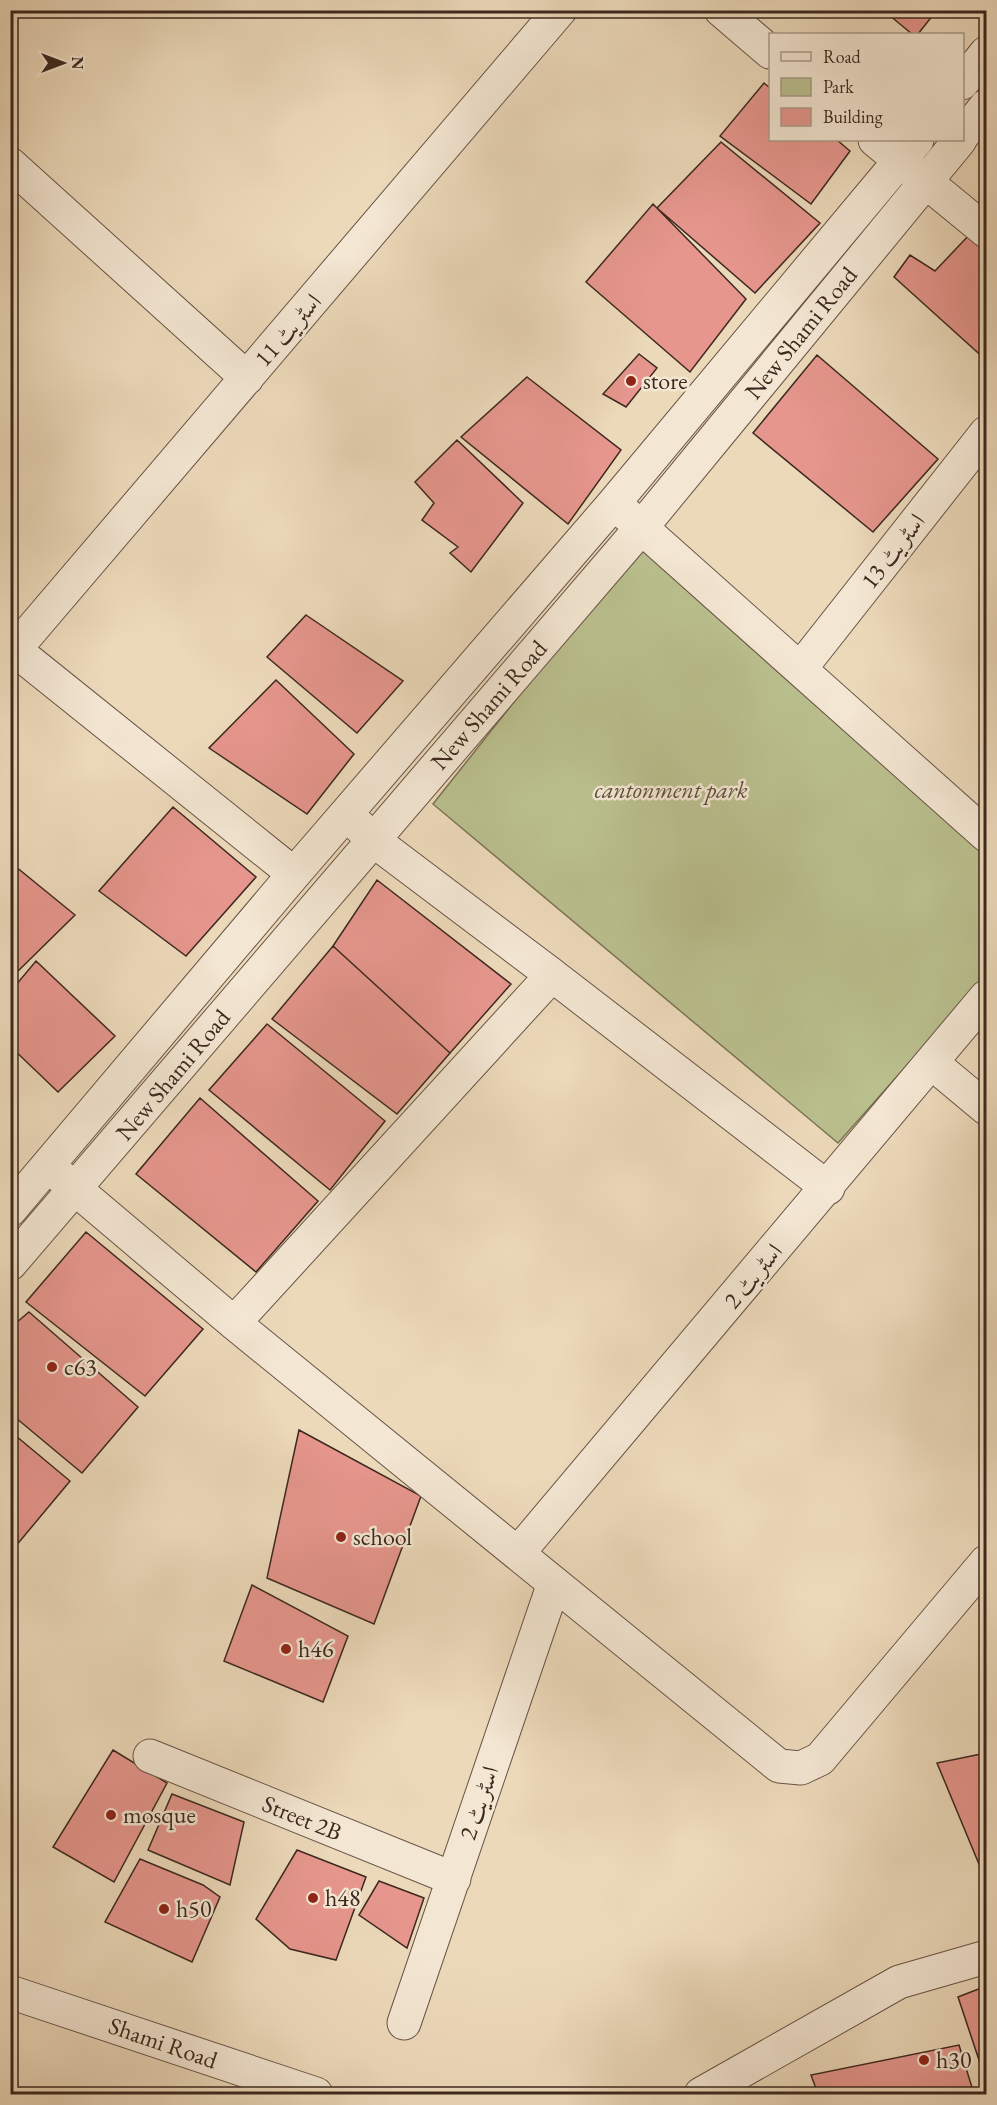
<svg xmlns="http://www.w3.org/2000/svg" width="997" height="2105" font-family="'EB Garamond',Amiri,serif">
  <rect width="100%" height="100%" fill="#ecd9ba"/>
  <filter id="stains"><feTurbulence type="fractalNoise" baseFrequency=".00333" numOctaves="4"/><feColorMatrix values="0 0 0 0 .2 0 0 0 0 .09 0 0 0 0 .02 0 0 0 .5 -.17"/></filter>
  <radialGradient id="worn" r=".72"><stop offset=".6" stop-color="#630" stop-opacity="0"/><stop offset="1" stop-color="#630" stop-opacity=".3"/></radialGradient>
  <path fill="#babf8e" stroke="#7b7456" stroke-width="1.5" d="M641,542L986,853V976L838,1143L433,804Z"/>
  <path fill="#e6968d" stroke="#3c281f" stroke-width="1.5" d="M893,10H937L918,34H912L889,15Z
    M764,83L770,88V140H837L850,151L811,204L720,136Z
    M721,142L820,223L755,293L657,208Z
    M653,204L746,299L690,372L586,282Z
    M971,233L986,246V360L894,277L910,255L935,271Z
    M639,354L657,368L626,407L603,394Z
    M817,355L938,459L873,532L753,433Z
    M527,377L621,450L568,524L461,437Z
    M457,440L523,503L471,572L450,553L458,547L422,520L434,503L415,482Z
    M306,615L403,681L357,733L267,657Z
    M276,680L354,754L307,814L209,748Z
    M173,807L256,877L186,956L99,891Z
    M10,862L75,915L16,973L10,968Z
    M377,880L511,984L450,1053L333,946Z
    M333,946L450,1053L397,1114L272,1019Z
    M36,961L115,1036L58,1092L10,1046V992Z
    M267,1024L385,1121L330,1190L209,1090Z
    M200,1098L318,1201L256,1272L136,1174Z
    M86,1232L203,1329L145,1396L26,1302Z
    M29,1312L138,1407L82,1473L10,1413V1328Z
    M299,1430L421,1496L374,1624L267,1578Z
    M10,1431L70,1481L10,1553Z
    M252,1585L348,1636L323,1702L224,1661Z
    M113,1750L167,1783L114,1882L53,1847Z
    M986,1753V1881L937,1763Z
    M172,1794L244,1822L230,1885L148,1850Z
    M297,1850L366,1877L336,1960L290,1949L256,1919Z
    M140,1859L203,1885L220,1897L192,1962L105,1922Z
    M379,1881L424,1898L407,1948L359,1915Z
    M986,1986V2081L958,1997Z
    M959,2045L974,2094H818L811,2075Z"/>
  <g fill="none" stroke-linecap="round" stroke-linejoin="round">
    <g stroke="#685446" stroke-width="35">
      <path id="minor" d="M721,10L770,52
        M962,83L986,53
        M962,136L986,106
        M875,140L986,231
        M10,164L247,378
        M625,513L986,835
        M10,646L294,874
        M15,649L560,10
        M800,669L986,433
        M358,825L373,840L552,975
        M932,1063L986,1108
        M60,1176L234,1323L779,1766L801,1768L820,1759L986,1562
        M10,1210L294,874L614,503L917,140
        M10,1264L641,528L960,140
        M234,1323L552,975L828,1188
        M518,1553L986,997
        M150,1756L454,1879
        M10,1992L316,2094
        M404,2023L554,1583
        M701,2094L899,1982L986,1957"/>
    </g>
    <use href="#minor" stroke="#f3e6d2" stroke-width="33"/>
  </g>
  <g fill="#8f2418" stroke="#f3e6d2" stroke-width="2">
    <circle cx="631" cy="381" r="6"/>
    <circle cx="52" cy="1367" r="6"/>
    <circle cx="341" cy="1537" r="6"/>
    <circle cx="286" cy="1649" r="6"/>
    <circle cx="111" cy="1815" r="6"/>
    <circle cx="313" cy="1898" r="6"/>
    <circle cx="164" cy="1909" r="6"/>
    <circle cx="924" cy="2060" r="6"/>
  </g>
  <g text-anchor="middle" stroke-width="5" stroke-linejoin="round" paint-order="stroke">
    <g font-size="24" fill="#3c281f" stroke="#f3e6d2">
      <text transform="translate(288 330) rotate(-49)" y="8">اسٹریٹ 11</text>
      <text transform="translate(801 333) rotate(-51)" y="8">New Shami Road</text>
      <text transform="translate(893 551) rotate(-52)" y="8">اسٹریٹ 13</text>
      <text transform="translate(489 705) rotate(-49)" y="8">New Shami Road</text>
      <text transform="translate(173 1075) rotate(-50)" y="8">New Shami Road</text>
      <text transform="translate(753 1276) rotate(-50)" y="8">اسٹریٹ 2</text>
      <text transform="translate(479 1803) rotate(-71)" y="8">اسٹریٹ 2</text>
      <text transform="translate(302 1818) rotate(22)" y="8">Street 2B</text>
      <text transform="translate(163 2043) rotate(19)" y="8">Shami Road</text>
    </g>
    <g font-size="24" fill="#3c281f" stroke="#f3e6d2" text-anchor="start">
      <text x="643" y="389">store</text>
      <text x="64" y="1375">c63</text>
      <text x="353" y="1545">school</text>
      <text x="298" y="1657">h46</text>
      <text x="123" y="1823">mosque</text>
      <text x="325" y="1906">h48</text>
      <text x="176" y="1917">h50</text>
      <text x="936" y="2068">h30</text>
    </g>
    <g font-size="24" font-style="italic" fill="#5c4e3b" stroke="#f3e6d2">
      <text x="671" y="798">cantonment park</text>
    </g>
  </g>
  <rect width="997" height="2105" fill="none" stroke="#ecd9ba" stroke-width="36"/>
  <rect x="12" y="12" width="973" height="2081" fill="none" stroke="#3c281f" stroke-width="3"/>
  <rect x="18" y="18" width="961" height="2069" fill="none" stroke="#3c281f" stroke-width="1.5"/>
  <rect x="769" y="33" width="195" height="108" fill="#f3e6d2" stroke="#aa9a8a" stroke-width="1.5"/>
  <rect x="781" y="52" width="30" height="9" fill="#f3e6d2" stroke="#aa9a8a" stroke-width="1.5"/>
  <text x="823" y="63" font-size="18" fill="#3c281f">Road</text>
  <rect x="781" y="78" width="30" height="18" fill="#babf8e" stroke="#aa9a8a" stroke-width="1.5"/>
  <text x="823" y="93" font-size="18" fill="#3c281f">Park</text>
  <rect x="781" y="108" width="30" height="18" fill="#e6968d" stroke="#aa9a8a" stroke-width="1.5"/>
  <text x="823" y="123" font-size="18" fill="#3c281f">Building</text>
  <g transform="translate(63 63) rotate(90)" stroke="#f3e6d2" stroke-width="4.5" paint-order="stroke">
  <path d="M0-4.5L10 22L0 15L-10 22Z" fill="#3c281f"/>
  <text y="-9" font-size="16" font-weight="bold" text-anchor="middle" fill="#3c281f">N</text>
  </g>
  <rect width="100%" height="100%" filter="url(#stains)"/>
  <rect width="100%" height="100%" fill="url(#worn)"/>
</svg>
